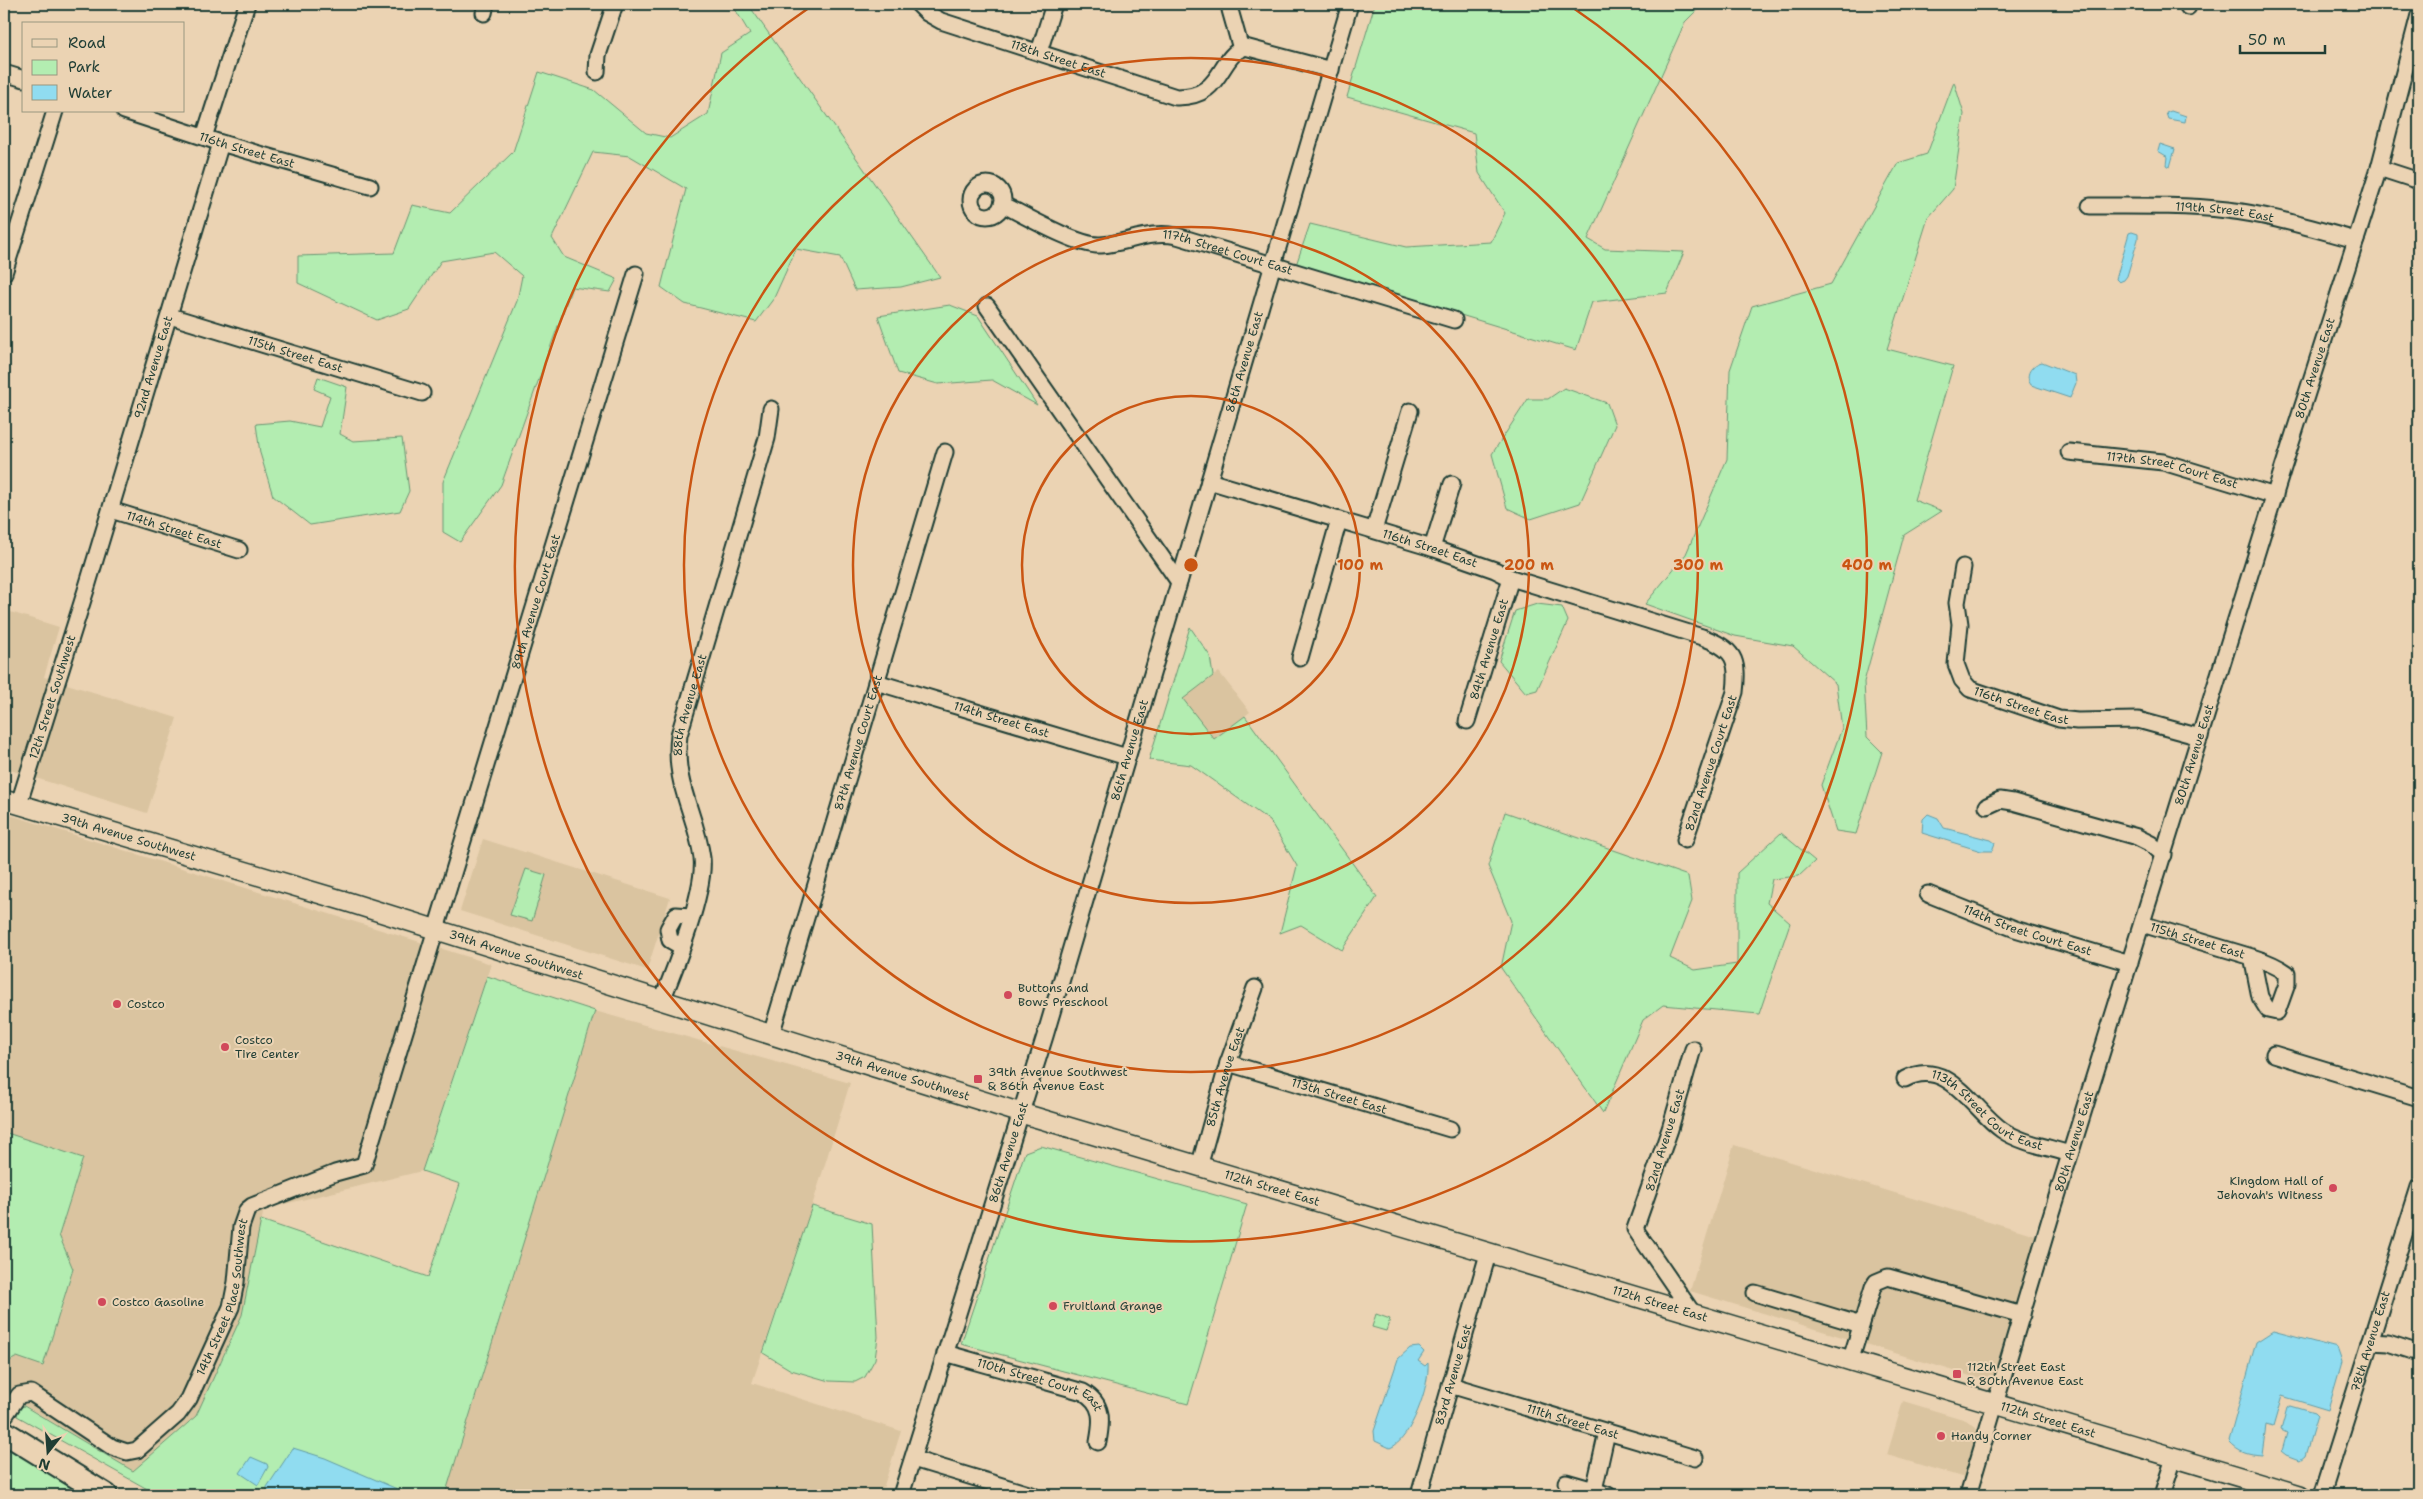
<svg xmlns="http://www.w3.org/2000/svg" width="2423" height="1499" font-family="'Shantell Sans',sans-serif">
  <rect width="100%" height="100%" fill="#ebd3b3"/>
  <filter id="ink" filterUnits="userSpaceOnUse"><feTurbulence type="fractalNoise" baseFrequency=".02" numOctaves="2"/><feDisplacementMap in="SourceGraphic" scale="10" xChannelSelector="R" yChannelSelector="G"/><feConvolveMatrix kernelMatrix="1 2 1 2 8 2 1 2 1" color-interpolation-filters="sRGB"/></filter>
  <g filter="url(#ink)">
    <path fill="#dac4a0" d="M4,610L59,627L44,677L177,718L147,813L4,768Z
      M1219,672L1250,712L1214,739L1183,699Z
      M4,813L491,964L422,1171L264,1209L242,1315L196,1416L133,1471L4,1393V1364L6,1362L17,1357L43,1366L73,1269L59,1235L83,1158L4,1132Z
      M483,839L670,898L647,970L460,911Z
      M595,1011L850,1083L812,1206L752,1383L901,1431L881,1495H445Z
      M1734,1145L2039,1236L1997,1377L1987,1381L1690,1291Z
      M1903,1401L1966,1420L1976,1427L1977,1436L1965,1478L1887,1455Z"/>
    <path fill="#b3edb1" stroke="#699572" d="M732,4H748L940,277L901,287L855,290L840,257L796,249L774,298L756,322L685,304L661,287L686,189L630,156L593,152L552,238L564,257L617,279L610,292L572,287L501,485L460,542L443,532V482L517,301L522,276L494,252L441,261L409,309L377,320L298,283V256L394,253L412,205L450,213L513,152L539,72L594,90L646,133L670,138L708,114L721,53L750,34Z
      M1375,4H1699L1700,7L1685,22L1588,239L1605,249L1684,252L1667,293L1592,302L1576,350L1296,265L1310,224L1406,247L1491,242L1505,213L1479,173L1474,133L1347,97Z
      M1954,82L1964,114L1953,189L1928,218L1887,349L1953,366L1914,500L1942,511L1904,535L1864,682L1867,737L1882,752L1856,834L1836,831L1821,785L1842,728L1836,684L1793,646L1735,636L1645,604L1686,554L1727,459L1730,370L1752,306L1831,284L1898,163L1927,154Z
      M950,305L978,316L1037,405L992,380L938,384L898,373L878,316Z
      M318,377L347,387L340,434L353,441L402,438L409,491L400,511L310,525L273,496L260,453L256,424L290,421L320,427L330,396L314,389Z
      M1564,388L1607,403L1615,425L1580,503L1531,519L1507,508L1492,454L1528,399H1548Z
      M1537,604L1562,607L1568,621L1537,690L1526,693L1499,661L1515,611Z
      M1190,627L1210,656L1213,676L1183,699L1214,739L1245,716L1377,897L1342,950L1301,925L1280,933L1297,866L1270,821L1191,765L1149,760Z
      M1505,812L1688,876L1692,901L1670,958L1695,970L1737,964V873L1781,833L1815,861L1799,876L1772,879L1767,903L1790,923L1759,1014L1663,1005L1643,1020L1603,1113L1501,968L1511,921L1488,866Z
      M526,869L546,875L532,921L510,915Z
      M487,976L595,1011L445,1495H158L17,1416L19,1408L24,1406L133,1471L196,1416L242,1315L261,1220L428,1277L460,1184L422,1171Z
      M4,1132L83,1158L59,1235L73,1269L43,1366L17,1357L4,1364Z
      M1041,1146L1247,1204L1188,1404L961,1344L1025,1152Z
      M812,1206L872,1224L878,1337L875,1359L865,1377L855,1382L829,1381L791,1370L763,1353Z
      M1376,1314L1390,1319L1386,1331L1372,1327Z
      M5,1443C31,1463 62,1474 86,1495H4Z"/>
    <path fill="#90dcf0" stroke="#639ca5" d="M2171,111L2186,116L2185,122L2168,119L2166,113Z
      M2160,144L2175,149L2170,167L2167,165L2168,157L2158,151Z
      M2132,232L2138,234V239L2127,276L2124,280L2119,282L2116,279L2129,233Z
      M2042,362L2075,375L2076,383L2070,398L2031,385C2024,375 2031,365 2042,362Z
      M1928,814L1938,818L1944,828L1991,840L1995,843L1992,851H1981L1922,833L1923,819Z
      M2273,1331L2337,1348L2342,1362L2328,1410L2282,1396L2273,1427L2266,1425L2262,1455C2248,1454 2239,1452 2229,1441L2256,1342Z
      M1419,1347L1424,1352L1418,1361L1425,1366L1428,1363C1430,1385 1411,1440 1390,1448L1375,1441L1374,1431L1398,1359L1410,1348Z
      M2290,1406L2314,1413L2317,1416L2305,1456L2300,1460L2287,1455L2282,1451L2287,1433L2281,1430L2287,1408Z
      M293,1448L325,1458L411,1495H277L267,1490V1487Z
      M251,1457L267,1464L268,1467L258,1485L240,1473Z"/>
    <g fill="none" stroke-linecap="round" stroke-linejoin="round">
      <g stroke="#1f3d34" stroke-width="19">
        <g id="minor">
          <path id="s1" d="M918,4L927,13L941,21L1176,97C1224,98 1217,57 1245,47L1331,70"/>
          <path d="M2188,7L2189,4"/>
          <path d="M1230,10L1241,49"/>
          <path d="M484,13L486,4"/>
          <path d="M1039,52L1054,4"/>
          <path d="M597,72L598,55L615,4"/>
          <path d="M4,73L24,79"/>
          <path id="s2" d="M124,111L221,143L370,186"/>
          <path d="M204,137L247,4"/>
          <path d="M2379,168L2419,181"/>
          <circle cx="987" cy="200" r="16"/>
          <path id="s3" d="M1002,204C1024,215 1079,247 1101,245C1128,243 1150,230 1177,236L1454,320"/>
          <path id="s4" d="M2090,206C2136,206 2182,205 2227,210C2271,215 2314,229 2356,240"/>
          <path d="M4,273L55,111"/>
          <path d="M987,306L1179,582"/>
          <path id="s5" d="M170,316L422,393"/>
          <path id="s6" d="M2069,452L2163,462L2275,496"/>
          <path id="s7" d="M1209,481L1432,548L1495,570L1511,578L1702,637C1734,649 1739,659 1735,692L1685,840"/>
          <path id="s8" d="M111,510L239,550"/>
          <path d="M1374,530L1410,411"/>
          <path d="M1432,548L1452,484"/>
          <path id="s9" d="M1963,567L1957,603L1960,624L1956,664L1962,680L1970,689L2059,719L2077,721L2138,720L2200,737"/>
          <path d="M1300,658L1339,520"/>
          <path id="s10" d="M876,682L1127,757"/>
          <path id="s11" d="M1467,721L1511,578"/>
          <path id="s12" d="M19,803L86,590L221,143"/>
          <path d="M1987,806L2000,800L2013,802L2137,837L2151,844L2164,855"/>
          <path id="s13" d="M1928,894L2015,929L2130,963"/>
          <path id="s14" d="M2142,924L2252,957C2265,961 2276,965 2287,973V984L2277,1012L2268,1010L2260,997L2252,957"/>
          <path d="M682,947L670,940L668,929L676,915L691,916"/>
          <path id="s15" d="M662,1000C675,969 706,889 702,858C696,812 673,786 679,735L767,438L771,409"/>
          <path id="s16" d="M771,1035L945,452"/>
          <path d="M1693,1049L1670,1129L1635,1229L1694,1315"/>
          <path d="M2274,1054L2419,1098"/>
          <path id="s17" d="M1228,1063L1450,1129"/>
          <path id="s18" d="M1905,1079C1948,1056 1973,1110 2002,1130C2021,1143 2048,1147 2070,1154"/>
          <path id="s19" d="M1199,1167L1228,1063L1255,988"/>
          <path d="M1755,1293L1861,1325"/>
          <path d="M2370,1342L2388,1343L2419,1353"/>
          <path id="s20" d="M945,1353L1083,1392C1104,1404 1102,1421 1098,1442"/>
          <path d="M1850,1362L1873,1287L1876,1282L1888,1277L2022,1315"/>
          <path id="s21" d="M1450,1385L1695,1458"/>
          <path id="s22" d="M4,1417L19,1395L31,1393L112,1447L127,1452L137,1450L178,1414L189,1399L231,1307L236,1282L241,1227L247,1210L252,1206L335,1173L364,1165L636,274"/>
          <path d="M913,1459L1032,1495"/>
          <path d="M1566,1482L1594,1490L1607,1432"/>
          <path d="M1594,1490L1608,1495"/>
          <path id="s23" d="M901,1495L1045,1036L1350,4"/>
          <path id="s24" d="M1419,1495L1488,1254"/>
          <path id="s25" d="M1968,1495L2050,1219L2283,468L2379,168L2419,15"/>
          <path d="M2162,1495L2174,1458"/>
          <path id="s26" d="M2322,1495L2419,1187"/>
        </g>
      </g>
      <g stroke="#1f3d34" stroke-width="22">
        <g id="major">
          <path id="s27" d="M4,800L348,902L1021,1113L2300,1495"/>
        </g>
      </g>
      <g stroke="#1f3d34" stroke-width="26">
        <path id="highway" d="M4,1432L106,1495"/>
      </g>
      <use href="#minor" stroke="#ebd3b3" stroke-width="15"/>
      <use href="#major" stroke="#ebd3b3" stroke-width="19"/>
      <use href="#highway" stroke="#ebd3b3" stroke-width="22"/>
    </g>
  </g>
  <g fill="none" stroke="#ca5512" stroke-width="2.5">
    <circle cx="1191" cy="565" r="169"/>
    <circle cx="1191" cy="565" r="338"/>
    <circle cx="1191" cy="565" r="507"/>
    <path d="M1569 5A676 676 0 1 1 813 5"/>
  </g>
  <g fill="#d1495b" stroke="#ebd3b3" stroke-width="2">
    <circle cx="1008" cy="995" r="5"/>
    <circle cx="117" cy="1004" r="5"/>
    <circle cx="225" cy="1047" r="5"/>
    <rect x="973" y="1074" width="10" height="10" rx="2.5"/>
    <circle cx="2333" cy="1188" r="5"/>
    <circle cx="102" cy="1302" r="5"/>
    <circle cx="1053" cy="1306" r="5"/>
    <rect x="1952" y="1369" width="10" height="10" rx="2.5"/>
    <circle cx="1941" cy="1436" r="5"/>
  </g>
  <g text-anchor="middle" stroke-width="4" stroke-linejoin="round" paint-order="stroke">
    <g font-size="12" fill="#1f3d34" stroke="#ebd3b3">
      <text dy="4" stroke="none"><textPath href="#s1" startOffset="152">118th Street East</textPath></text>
      <text dy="4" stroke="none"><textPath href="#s2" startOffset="129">116th Street East</textPath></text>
      <text dy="4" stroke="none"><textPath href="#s4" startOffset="135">119th Street East</textPath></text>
      <text dy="4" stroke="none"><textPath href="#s3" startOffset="238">117th Street Court East</textPath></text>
      <text dy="4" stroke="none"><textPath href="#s5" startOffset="131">115th Street East</textPath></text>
      <text dy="4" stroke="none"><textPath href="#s23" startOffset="1184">86th Avenue East</textPath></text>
      <text dy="4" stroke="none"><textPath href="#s12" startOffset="456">92nd Avenue East</textPath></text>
      <text dy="4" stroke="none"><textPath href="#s25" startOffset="1179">80th Avenue East</textPath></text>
      <text dy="4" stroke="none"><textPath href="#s6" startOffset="105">117th Street Court East</textPath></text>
      <text dy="4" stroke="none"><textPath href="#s8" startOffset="66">114th Street East</textPath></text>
      <text dy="4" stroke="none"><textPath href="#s7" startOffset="231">116th Street East</textPath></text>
      <text dy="4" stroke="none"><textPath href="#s22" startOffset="1150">89th Avenue Court East</textPath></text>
      <text dy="4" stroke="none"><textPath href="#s11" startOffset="75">84th Avenue East</textPath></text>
      <text dy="4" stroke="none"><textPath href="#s12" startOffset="111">12th Street Southwest</textPath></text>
      <text dy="4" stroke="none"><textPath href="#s15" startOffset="306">88th Avenue East</textPath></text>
      <text dy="4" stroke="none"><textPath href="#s9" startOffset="181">116th Street East</textPath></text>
      <text dy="4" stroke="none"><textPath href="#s10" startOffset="131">114th Street East</textPath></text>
      <text dy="4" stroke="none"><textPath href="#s16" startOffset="305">87th Avenue Court East</textPath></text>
      <text dy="4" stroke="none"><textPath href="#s23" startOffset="779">86th Avenue East</textPath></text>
      <text dy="4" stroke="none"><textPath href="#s25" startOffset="774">80th Avenue East</textPath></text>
      <text transform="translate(1711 763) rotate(-72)" y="4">82nd Avenue Court East</text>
      <text dy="4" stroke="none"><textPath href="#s27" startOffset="130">39th Avenue Southwest</textPath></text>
      <text dy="4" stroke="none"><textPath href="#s13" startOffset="106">114th Street Court East</textPath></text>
      <text dy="4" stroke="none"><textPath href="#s14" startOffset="58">115th Street East</textPath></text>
      <text dy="4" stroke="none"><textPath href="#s27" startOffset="535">39th Avenue Southwest</textPath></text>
      <text dy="4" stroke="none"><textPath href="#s27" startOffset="940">39th Avenue Southwest</textPath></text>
      <text dy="4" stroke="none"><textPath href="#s19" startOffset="94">85th Avenue East</textPath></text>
      <text dy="4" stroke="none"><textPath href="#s17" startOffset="116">113th Street East</textPath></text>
      <text dy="4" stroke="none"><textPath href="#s18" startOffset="95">113th Street Court East</textPath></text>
      <text transform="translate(1665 1140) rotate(-73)" y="4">82nd Avenue East</text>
      <text dy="4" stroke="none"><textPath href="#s25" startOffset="369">80th Avenue East</textPath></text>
      <text dy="4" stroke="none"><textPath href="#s23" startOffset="359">86th Avenue East</textPath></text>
      <text dy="4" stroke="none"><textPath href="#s27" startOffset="1326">112th Street East</textPath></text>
      <text dy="4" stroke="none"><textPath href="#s22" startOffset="344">14th Street Place Southwest</textPath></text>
      <text dy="4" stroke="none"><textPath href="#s27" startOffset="1731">112th Street East</textPath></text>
      <text dy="4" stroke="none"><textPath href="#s26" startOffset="161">78th Avenue East</textPath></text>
      <text dy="4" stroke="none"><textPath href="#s24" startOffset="125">83rd Avenue East</textPath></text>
      <text dy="4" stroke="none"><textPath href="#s20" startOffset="101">110th Street Court East</textPath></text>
      <text dy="4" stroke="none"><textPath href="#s21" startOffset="128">111th Street East</textPath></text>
      <text dy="4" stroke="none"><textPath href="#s27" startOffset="2136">112th Street East</textPath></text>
    </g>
    <g font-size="12" fill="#1f3d34" stroke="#ebd3b3" text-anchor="start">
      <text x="1018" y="992">Buttons and<tspan x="1018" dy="14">Bows Preschool</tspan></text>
      <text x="127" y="1008">Costco</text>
      <text x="235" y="1044">Costco<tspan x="235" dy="14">Tire Center</tspan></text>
      <text x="988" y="1076">39th Avenue Southwest<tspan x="988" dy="14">&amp; 86th Avenue East</tspan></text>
      <text x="2323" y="1185" text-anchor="end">Kingdom Hall of<tspan x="2323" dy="14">Jehovah's Witness</tspan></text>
      <text x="112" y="1306">Costco Gasoline</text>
      <text x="1063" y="1310">Fruitland Grange</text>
      <text x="1967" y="1371">112th Street East<tspan x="1967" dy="14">&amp; 80th Avenue East</tspan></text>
      <text x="1951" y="1440">Handy Corner</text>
    </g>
  </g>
  <circle cx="1191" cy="565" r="8" fill="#ca5512" stroke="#ebd3b3" stroke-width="2.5"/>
  <g font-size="15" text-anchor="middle" font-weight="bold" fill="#ca5512" stroke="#ebd3b3" stroke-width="4" stroke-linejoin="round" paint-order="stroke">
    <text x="1360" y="570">100 m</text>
    <text x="1529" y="570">200 m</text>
    <text x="1698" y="570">300 m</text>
    <text x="1867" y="570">400 m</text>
  </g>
  <rect width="2423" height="1499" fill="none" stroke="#ebd3b3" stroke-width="20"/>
  <rect x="10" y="10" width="2403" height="1479" fill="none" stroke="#1f3d34" stroke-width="2" filter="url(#ink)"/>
  <rect x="22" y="22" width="162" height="90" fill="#ebd3b3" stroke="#999780"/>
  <rect x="32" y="39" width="25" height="8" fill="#ebd3b3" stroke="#999780"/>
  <text x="68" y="48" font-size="15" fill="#1f3d34">Road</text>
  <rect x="32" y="60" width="25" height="15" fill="#b3edb1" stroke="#999780"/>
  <text x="68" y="72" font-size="15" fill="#1f3d34">Park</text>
  <rect x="32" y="85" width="25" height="15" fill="#90dcf0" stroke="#999780"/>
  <text x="68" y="98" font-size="15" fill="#1f3d34">Water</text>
  <g transform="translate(48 1452) rotate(197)" stroke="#ebd3b3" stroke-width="4" paint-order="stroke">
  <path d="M0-4L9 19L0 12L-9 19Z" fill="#1f3d34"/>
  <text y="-8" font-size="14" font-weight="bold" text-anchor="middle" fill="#1f3d34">N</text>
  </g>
  <path d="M2240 45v8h85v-8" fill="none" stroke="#1f3d34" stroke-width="2.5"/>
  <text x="2248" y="45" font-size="15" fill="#1f3d34" stroke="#ebd3b3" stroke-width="4" paint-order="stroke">50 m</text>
</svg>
